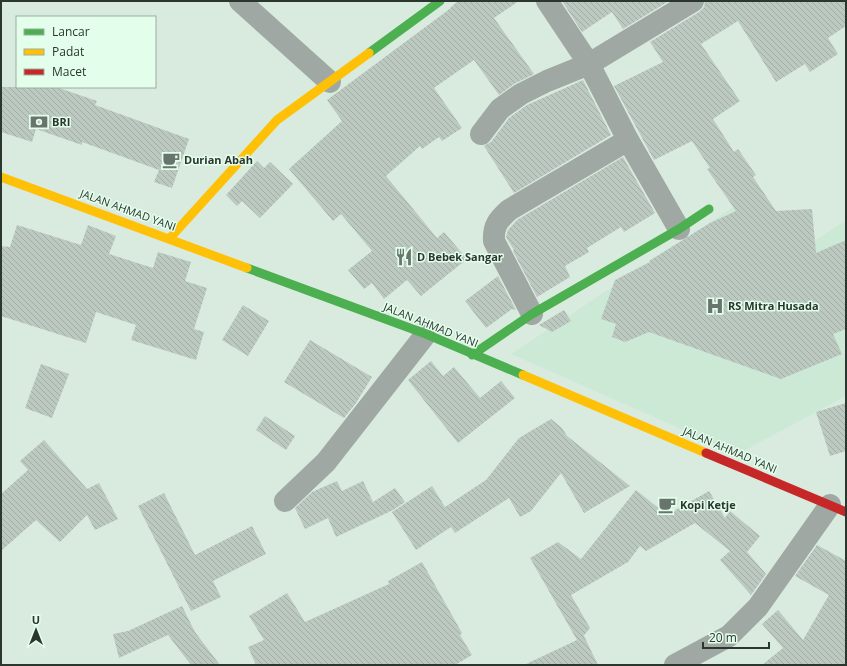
<svg xmlns="http://www.w3.org/2000/svg" width="847" height="666" font-family="'Open Sans',sans-serif">
  <defs>
    <pattern id="building-back-hatch" width="6" height="6" patternUnits="userSpaceOnUse"><rect width="6" height="6" fill="#bcc9c0"/><path d="M-1 5l2 2M0 0l6 6M5-1l2 2" fill="none" stroke="#a2ada5"/></pattern>
  </defs>
  <rect width="100%" height="100%" fill="#d9ebdf"/>
  <path fill="#cce9d6" d="M741,202L789,258L846,220V396L738,454L511,354Z"/>
  <path fill="url(#building-back-hatch)" d="M458,1H519L494,18L534,74L514,84L499,95L474,60L434,88L462,128L442,141L439,137L422,149L420,146L386,176L437,238L444,232L467,259L421,296L407,280L384,299L372,283L364,289L348,270L372,251L341,214L333,221L289,169L342,121L327,100L447,11Z
    M562,1H669L623,29L612,12L582,32Z
    M705,1H846V26L828,38L838,54L810,72L805,64L776,82L738,21L701,44L740,101L713,119L734,152L738,149L756,175L753,177L776,211L812,209L816,253L846,240V329L833,334L842,354L781,379L649,332L625,342L612,337L616,324L601,319L615,280L650,262L649,261L710,223L736,211L707,169L710,168L692,141L654,160L614,86L663,62L650,42L699,12L704,7Z
    M583,80L611,135L514,193L484,146L491,142L509,118L527,105Z
    M1,87H56L97,101L95,105L189,139L172,188L154,182L159,170L82,142V145L36,129L32,142L1,132Z
    M623,157L655,213L624,232L621,227L587,248L589,252L565,266L570,277L537,297L513,251L514,250L506,237L508,230L517,220Z
    M257,161L264,168L270,162L293,184L260,218L242,201L237,206L226,195Z
    M17,225L81,245L88,225L116,236L109,254L153,268L158,252L191,262L185,281L207,288L194,329L204,332L196,360L131,340L136,325L96,312L86,343L1,316V246L10,247Z
    M498,276L516,310L512,309L486,328L465,301Z
    M243,305L269,321L248,356L222,340Z
    M564,310L571,321L552,332L539,325Z
    M310,340L372,377L356,403L344,418L284,382Z
    M431,361L443,376L454,367L480,398L501,381L515,398L458,443L408,380Z
    M41,364L69,374L52,418L25,408Z
    M846,403V451L830,456L816,412Z
    M265,416L295,436L286,450L256,430Z
    M551,419L562,428L567,436L630,486L584,513L561,473L531,511L520,517L509,498L455,533L451,527L416,550L392,512L432,486L445,507L486,480L519,438Z
    M44,440L87,489L99,483L118,519L95,530L87,515L60,542L36,520L1,551V494L28,470L20,461Z
    M337,481L342,491L363,481L373,502L395,488L405,502L393,510L336,537L328,518L305,529L295,508L312,492Z
    M636,490L667,515L709,491L725,518L730,511L760,536L747,552L766,574L751,595L720,560L730,551L695,523L646,551L640,546L628,562L571,595L590,628L582,638L584,636L598,665H524L577,640L530,558L558,542L581,559Z
    M164,493L195,555L252,526L266,554L213,581L221,597L191,611L138,506Z
    M817,545L846,561V665H762L783,648L762,624L778,610L803,640L829,595L795,576Z
    M422,562L462,633L460,635L472,655L455,665H256L248,647L264,640L249,616L287,593L305,622L389,584L388,581Z
    M182,606L195,632L220,665H191L168,635L119,658L113,634L128,631Z"/>
  <g fill="none" stroke-linecap="round" stroke-linejoin="round">
    <path stroke="#9fa8a3" stroke-width="22" d="M240,1L330,82
      M547,1L589,64L628,140L679,229
      M481,134L500,109L521,94L547,81L589,64L693,1
      M532,314L494,241C493,226 498,220 509,210L628,140
      M285,501L326,462L426,334
      M675,665L729,636L758,607L830,505"/>
    <path stroke="#4caf50" stroke-width="9" d="M369,53L440,1
      M247,268L426,334L523,375
      M472,355L532,314L679,229L709,209"/>
    <path stroke="#ffc107" stroke-width="9" d="M1,177L247,268
      M170,238L277,120L369,53
      M523,375L706,453"/>
    <path stroke="#c62828" stroke-width="9" d="M706,453L846,512"/>
  </g>
  <defs>
    <g id="bank-bare" transform="scale(1.38)"><path d="M-6-4H6V4H-6ZM0-2.3a2.3 2.3 0 1 0 0 4.6a2.3 2.3 0 1 0 0-4.6Z" fill="#67756c" stroke="#e4feec" stroke-width="2.5" paint-order="stroke"/></g>
    <g id="cafe-bare" transform="scale(1.38)"><path d="M-5.5-4.5H6V0H3Q3 3.5 0 3.5H-2.5Q-5.5 3.5-5.5 0ZM3-3.2v2h1.7v-2ZM-6 4.5H4V6H-6Z" fill="#67756c" stroke="#e4feec" stroke-width="2.5" paint-order="stroke"/></g>
    <g id="restaurant-bare" transform="scale(1.38)"><path d="M-5-6h1v4h1v-4h1v4h1v-4h1v5L-1.5 .5V6h-2V.5L-5-1ZM5-6V6H3V1.5H1.5Q1.5-4 5-6Z" fill="#67756c" stroke="#e4feec" stroke-width="2.5" paint-order="stroke"/></g>
    <g id="hospital-bare" transform="scale(1.38)"><path d="M-5-5h3v3.5h4V-5h3V5h-3V1.5h-4V5h-3Z" fill="#67756c" stroke="#e4feec" stroke-width="2.5" paint-order="stroke"/></g>
  </defs>
  <g fill-rule="evenodd">
    <use href="#bank-bare" x="39" y="122"/>
    <use href="#cafe-bare" x="171" y="160"/>
    <use href="#restaurant-bare" x="404" y="257"/>
    <use href="#hospital-bare" x="715" y="306"/>
    <use href="#cafe-bare" x="667" y="505"/>
  </g>
  <g text-anchor="middle" stroke-width="3" stroke-linejoin="round" paint-order="stroke">
    <g font-size="11" font-weight="bold" fill="#2a362e" stroke="#e4feec" text-anchor="start">
      <text x="52" y="126">BRI</text>
      <text x="184" y="164">Durian Abah</text>
      <text x="417" y="261">D Bebek Sangar</text>
      <text x="728" y="310">RS Mitra Husada</text>
      <text x="680" y="509">Kopi Ketje</text>
    </g>
    <g font-size="11" fill="#2a362e" stroke="#e4feec">
      <text transform="translate(128 210) rotate(20)" y="4">JALAN AHMAD YANI</text>
      <text transform="translate(431 325) rotate(22)" y="4">JALAN AHMAD YANI</text>
      <text transform="translate(730 450) rotate(23)" y="4">JALAN AHMAD YANI</text>
    </g>
  </g>
  <rect width="847" height="666" fill="none" stroke="#2a362e" stroke-width="4"/>
  <rect x="16" y="16" width="140" height="72" fill="#e4feec" stroke="#9aaea0"/>
  <rect x="24" y="29" width="20" height="6" fill="#4caf50" stroke="#9aaea0"/>
  <text x="52" y="36" font-size="12" fill="#2a362e">Lancar</text>
  <rect x="24" y="49" width="20" height="6" fill="#ffc107" stroke="#9aaea0"/>
  <text x="52" y="56" font-size="12" fill="#2a362e">Padat</text>
  <rect x="24" y="69" width="20" height="6" fill="#c62828" stroke="#9aaea0"/>
  <text x="52" y="76" font-size="12" fill="#2a362e">Macet</text>
  <g transform="translate(36 630)" stroke="#e4feec" stroke-width="3" paint-order="stroke">
  <path d="M0-3L7 15L0 10L-7 15Z" fill="#2a362e"/>
  <text y="-6" font-size="11" font-weight="bold" text-anchor="middle" fill="#2a362e">U</text>
  </g>
  <path d="M703 642v6h66v-6" fill="none" stroke="#2a362e" stroke-width="2"/>
  <text x="709" y="642" font-size="12" fill="#2a362e" stroke="#e4feec" stroke-width="3" paint-order="stroke">20 m</text>
</svg>
